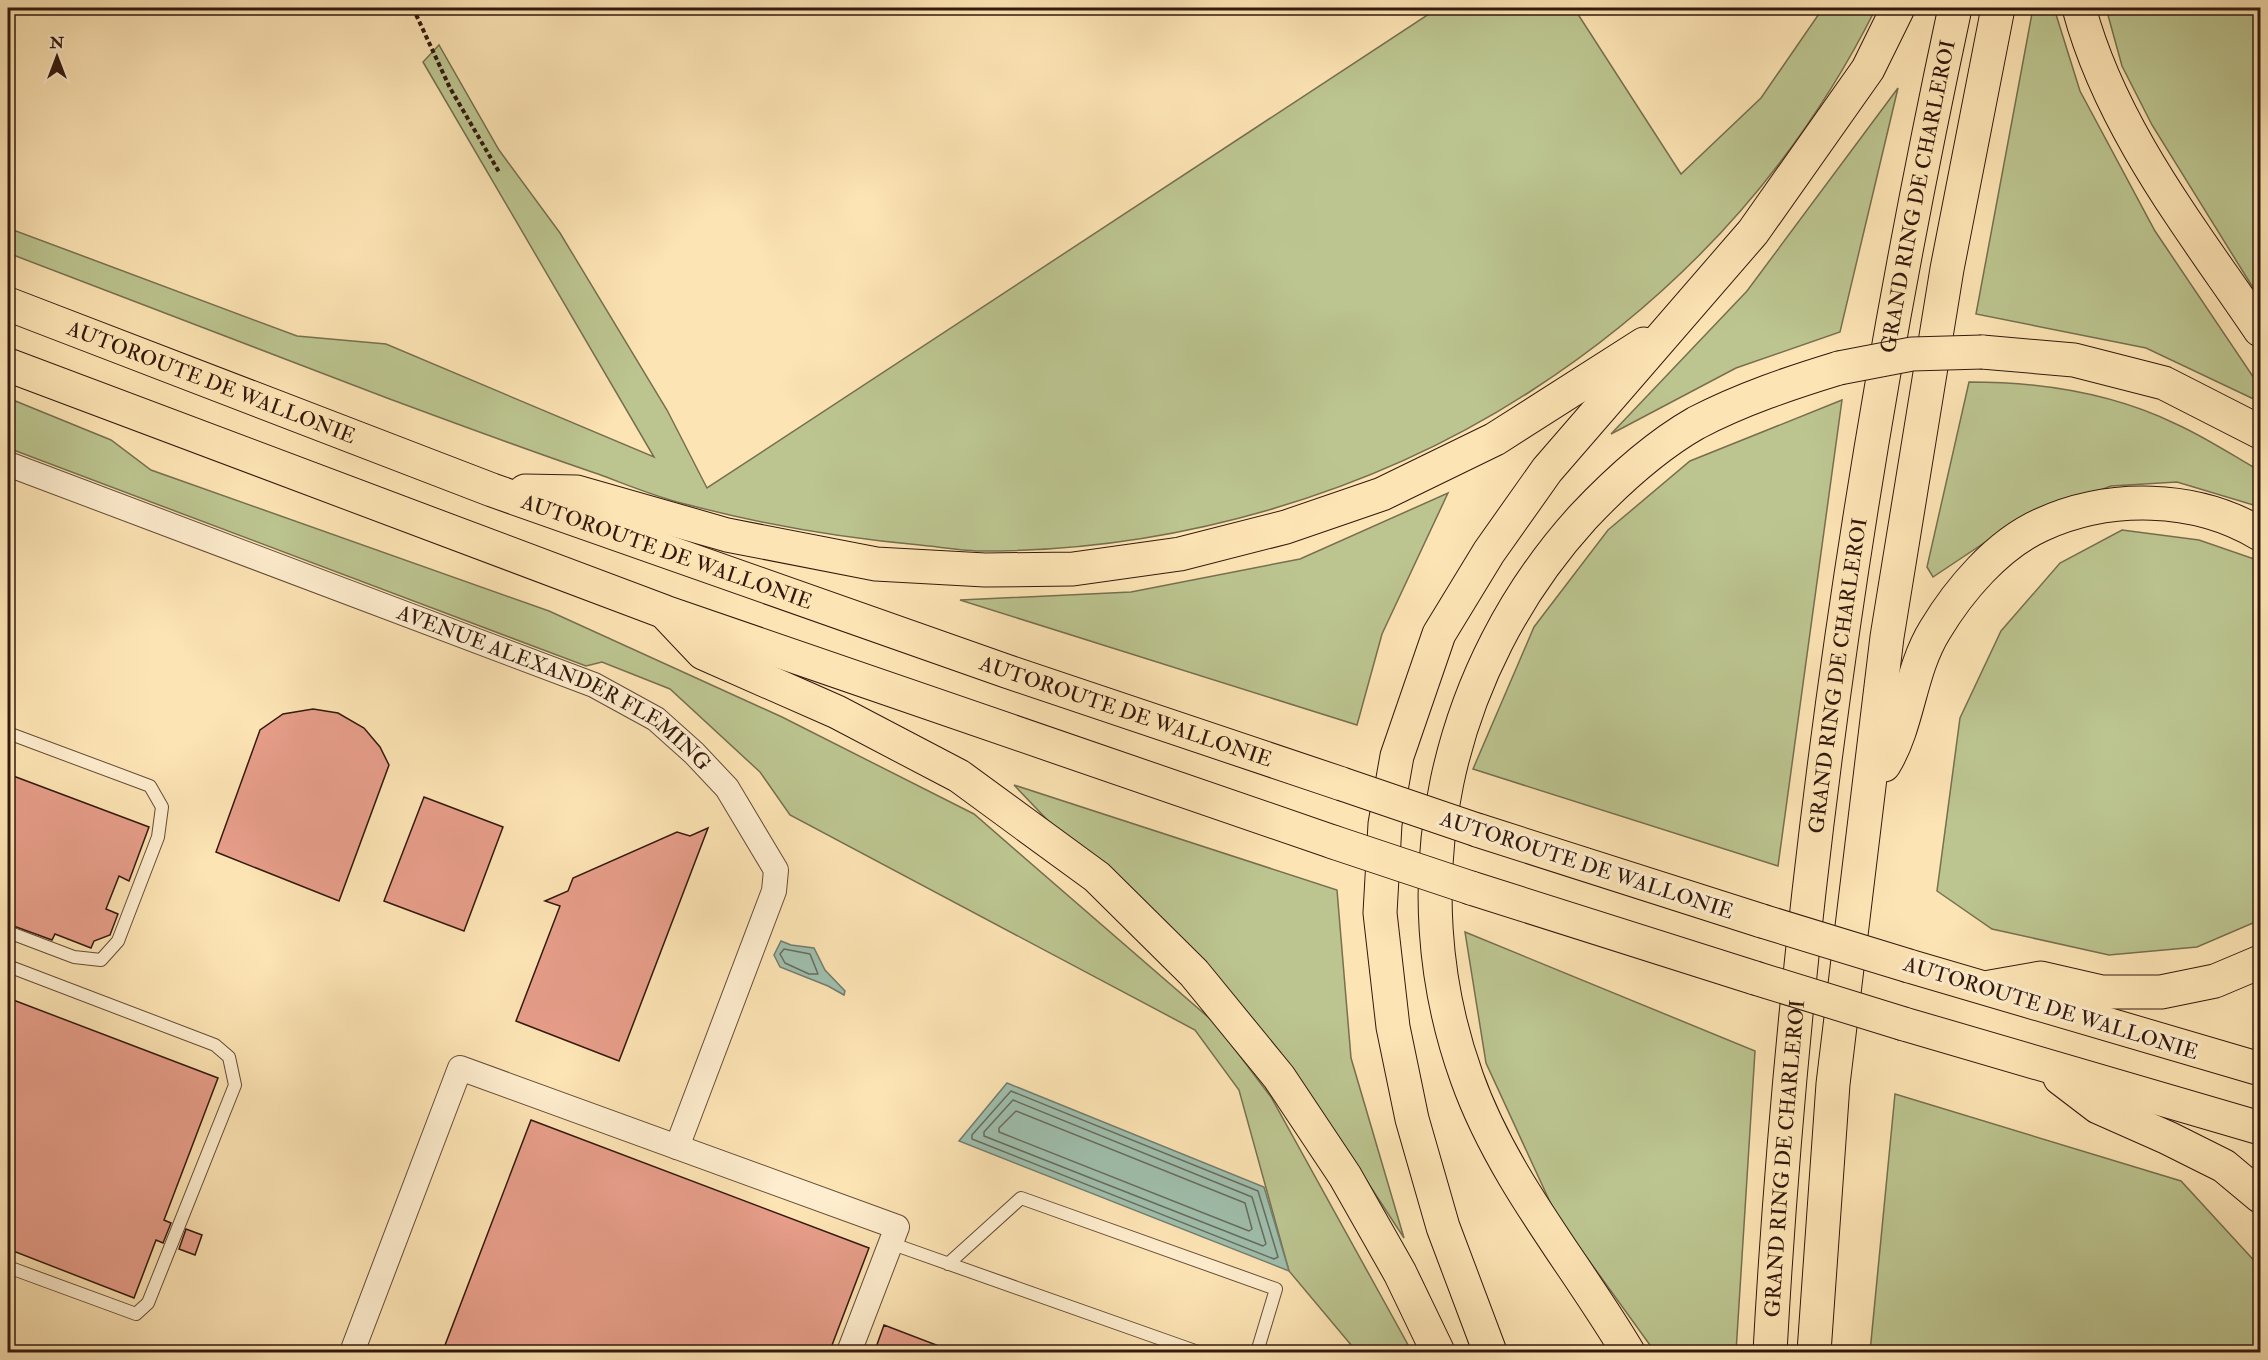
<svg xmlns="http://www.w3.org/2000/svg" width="2268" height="1360" font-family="'IM FELL Double Pica',serif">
  <rect width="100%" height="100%" fill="#fde4b4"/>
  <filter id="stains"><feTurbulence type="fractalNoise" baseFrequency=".00333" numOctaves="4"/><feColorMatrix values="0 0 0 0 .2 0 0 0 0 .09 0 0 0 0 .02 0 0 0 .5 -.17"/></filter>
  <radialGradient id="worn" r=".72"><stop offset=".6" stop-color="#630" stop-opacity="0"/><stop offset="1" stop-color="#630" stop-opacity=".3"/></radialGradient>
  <path fill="#bcc590" stroke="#776f4f" stroke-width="1.5" d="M1438,8H1574L1681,174L1761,98L1823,8H1876C1796,168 1681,294 1531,391C1371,495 1174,551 984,551C963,551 941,547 920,545C842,538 765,525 689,505C658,498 628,485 598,474C527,450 457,424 387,398C260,350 134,301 8,253V228L297,336L386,344L654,457L423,62L439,45L499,150L560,233L667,410L707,488Z
    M2033,8H2054L2080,91L2155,231L2260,387V402L2146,348L1976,314Z
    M2106,8H2260V299L2152,125L2122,66Z
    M1898,88L1840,332L1736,368L1611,434L1747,291Z
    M1969,382C2038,382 2112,393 2176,424C2205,437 2232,455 2260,471V507L2177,482L2111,486L2017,521L1933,577L1927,567Z
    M8,398L111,440L151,470L549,611L782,717L974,814L1215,1023L1271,1097L1412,1352H1357L1289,1271L1239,1090L1195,1030L790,815L760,772L670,689L602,662L586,666L8,448Z
    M1842,400L1778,866L1473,769L1534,627L1608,530L1690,461Z
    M1448,493L1382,634L1357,725L960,600L1131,592L1300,559Z
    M2122,530L2199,540L2260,561V920L2197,947L2109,955L1992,929L1937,891L1960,718L2001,631L2060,563Z
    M1014,785L1337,890L1351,1058L1404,1238L1312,1097Z
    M1465,932L1755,1051L1736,1352H1655L1556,1215L1486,1063Z
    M1895,1094L2181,1181L2260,1267V1352H1870Z"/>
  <path fill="#9fbfae" stroke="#737d6e" stroke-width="1.5" d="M781,941L791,945L814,948L825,970L845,991L844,995L828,986L780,967L774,955Z
    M1007,1083L1264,1187L1289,1271L959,1141Z"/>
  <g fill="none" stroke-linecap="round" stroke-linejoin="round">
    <path stroke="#686c5e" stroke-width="1.5" d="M784,949L810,954L818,974H809L785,963L780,954Z
      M1011,1091L1258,1191L1278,1257L1274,1259L972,1139V1135Z
      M1013,1100L1252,1197L1266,1244L1263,1246L984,1136V1132Z
      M1016,1111L1245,1203L1252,1229L1249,1231L999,1132V1128Z"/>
  </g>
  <path fill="#e79e8a" stroke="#32190e" stroke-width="1.5" d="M313,709L338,713L364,728L380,747L389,765L339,901L216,852L260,730L283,714Z
    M8,774L149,827L129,881L119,876L106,909L118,914L110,935L94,941L91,948L55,934L52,940L8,924Z
    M424,797L503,827L464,931L384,901Z
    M708,828L619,1061L516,1021L560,906L545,901L568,891L573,878L677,832L690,836Z
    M8,998L218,1078L164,1220L171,1223L163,1243L156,1240L134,1298L8,1249Z
    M531,1120L869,1248L829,1353H442Z
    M186,1229L202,1235L195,1255L179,1249Z
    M884,1325L952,1351V1353H874Z"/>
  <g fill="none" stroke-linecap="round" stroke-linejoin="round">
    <g stroke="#654c38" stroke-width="14">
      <path id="service" d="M8,733L150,786L162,807L158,837L118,941L101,960L74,957L8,932
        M8,966L215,1045L229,1057L235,1085L148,1303L136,1314L8,1267
        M890,1243L1198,1352
        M948,1264L1021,1198L1276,1289L1257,1352"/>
    </g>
    <g stroke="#654c38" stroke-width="26">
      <g id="minor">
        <path id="s1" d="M8,464L594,685L656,719L694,753L727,788L776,870L774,891L677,1147"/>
        <path d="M352,1352L460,1068L897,1227L849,1352"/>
      </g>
    </g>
    <g stroke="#32190e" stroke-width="35">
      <g id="motorway">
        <path d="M2079,8C2111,128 2191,228 2260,330"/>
        <path id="s2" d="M8,304L492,490L1006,671L1342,784"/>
        <path d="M1982,352L2074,360L2164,383L2260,432"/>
        <path d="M8,365L665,612L1333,842"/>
        <path d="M525,491L577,492L727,535L876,564L985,570L1073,569L1180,554L1286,527L1382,494L1495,439L1644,344"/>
        <path d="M668,616L703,653L837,712L959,776L1097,877L1194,973L1279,1077L1345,1176L1400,1273L1438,1352"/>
        <path d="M1884,765C1909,724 1909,672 1935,630C1959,590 1997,545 2041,525C2109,494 2195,495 2260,534"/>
        <path d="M1477,830L1762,921"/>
        <path d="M1471,888L1755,978"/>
        <path d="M1909,966L2260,1069"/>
        <path d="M1990,987L2041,978L2102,992H2161L2215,981L2260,962"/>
        <path d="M1904,1024L2260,1128"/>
        <path d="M2060,1078L2098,1107L2168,1138L2224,1166L2260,1196"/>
        <path d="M1490,1352L1443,1227L1412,1119L1393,1027L1380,913L1385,824L1397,756L1439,634L1489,552L1547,470L1753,232L1868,69L1898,8"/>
        <path d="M1628,1352C1574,1261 1503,1179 1467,1078C1397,884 1445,669 1583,517C1616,482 1654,447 1696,423C1742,399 1790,383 1839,368"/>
        <path id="s3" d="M1770,1352C1795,901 1860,450 1955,8"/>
        <path d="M1814,1352L1833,1084L1887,637L1947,269L1998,8"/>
      </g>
    </g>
    <path stroke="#32190e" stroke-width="4" stroke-dasharray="4.5 3" stroke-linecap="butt" d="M413,8L450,88L499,172"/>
    <use href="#service" stroke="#feedce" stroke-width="12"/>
    <use href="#minor" stroke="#feedce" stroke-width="24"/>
    <use href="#motorway" stroke="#fde4b4" stroke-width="33"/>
    <g stroke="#32190e" stroke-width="35" stroke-linecap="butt">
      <path id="motorway-bridge" d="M1839,368L1912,354L1982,352
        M1342,784L1477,830
        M1333,842L1471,888
        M1762,921L1909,966
        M1755,978L1904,1024"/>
    </g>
    <use href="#motorway-bridge" stroke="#fde4b4" stroke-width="33"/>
  </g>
  <g text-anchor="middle" stroke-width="6" stroke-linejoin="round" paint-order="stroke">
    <g font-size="21" fill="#32190e" stroke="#feedce">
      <text dy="7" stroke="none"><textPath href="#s3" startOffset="1166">GRAND RING DE CHARLEROI</textPath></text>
      <text dy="7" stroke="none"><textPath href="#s2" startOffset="218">AUTOROUTE DE WALLONIE</textPath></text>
      <text dy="7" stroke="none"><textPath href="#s2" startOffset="704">AUTOROUTE DE WALLONIE</textPath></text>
      <text dy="7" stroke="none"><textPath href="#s3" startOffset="680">GRAND RING DE CHARLEROI</textPath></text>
      <text dy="7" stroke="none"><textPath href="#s1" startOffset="592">AVENUE ALEXANDER FLEMING</textPath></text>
      <text dy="7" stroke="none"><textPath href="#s2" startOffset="1190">AUTOROUTE DE WALLONIE</textPath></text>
      <text transform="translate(1587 865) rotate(18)" y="7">AUTOROUTE DE WALLONIE</text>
      <text transform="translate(2051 1008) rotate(17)" y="7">AUTOROUTE DE WALLONIE</text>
      <text dy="7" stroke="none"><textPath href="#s3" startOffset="194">GRAND RING DE CHARLEROI</textPath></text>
    </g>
  </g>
  <rect width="2268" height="1360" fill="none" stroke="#fde4b4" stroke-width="30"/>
  <rect x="9" y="9" width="2250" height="1342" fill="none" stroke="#32190e" stroke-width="3"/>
  <rect x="15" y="15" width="2238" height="1330" fill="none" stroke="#32190e" stroke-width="1.5"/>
  <g transform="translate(57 57)" stroke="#feedce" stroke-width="4.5" paint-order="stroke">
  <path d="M0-4.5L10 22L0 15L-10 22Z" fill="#32190e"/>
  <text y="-9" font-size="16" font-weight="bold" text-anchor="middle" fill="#32190e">N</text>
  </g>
  <rect width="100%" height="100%" filter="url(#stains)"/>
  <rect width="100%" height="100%" fill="url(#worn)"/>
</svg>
